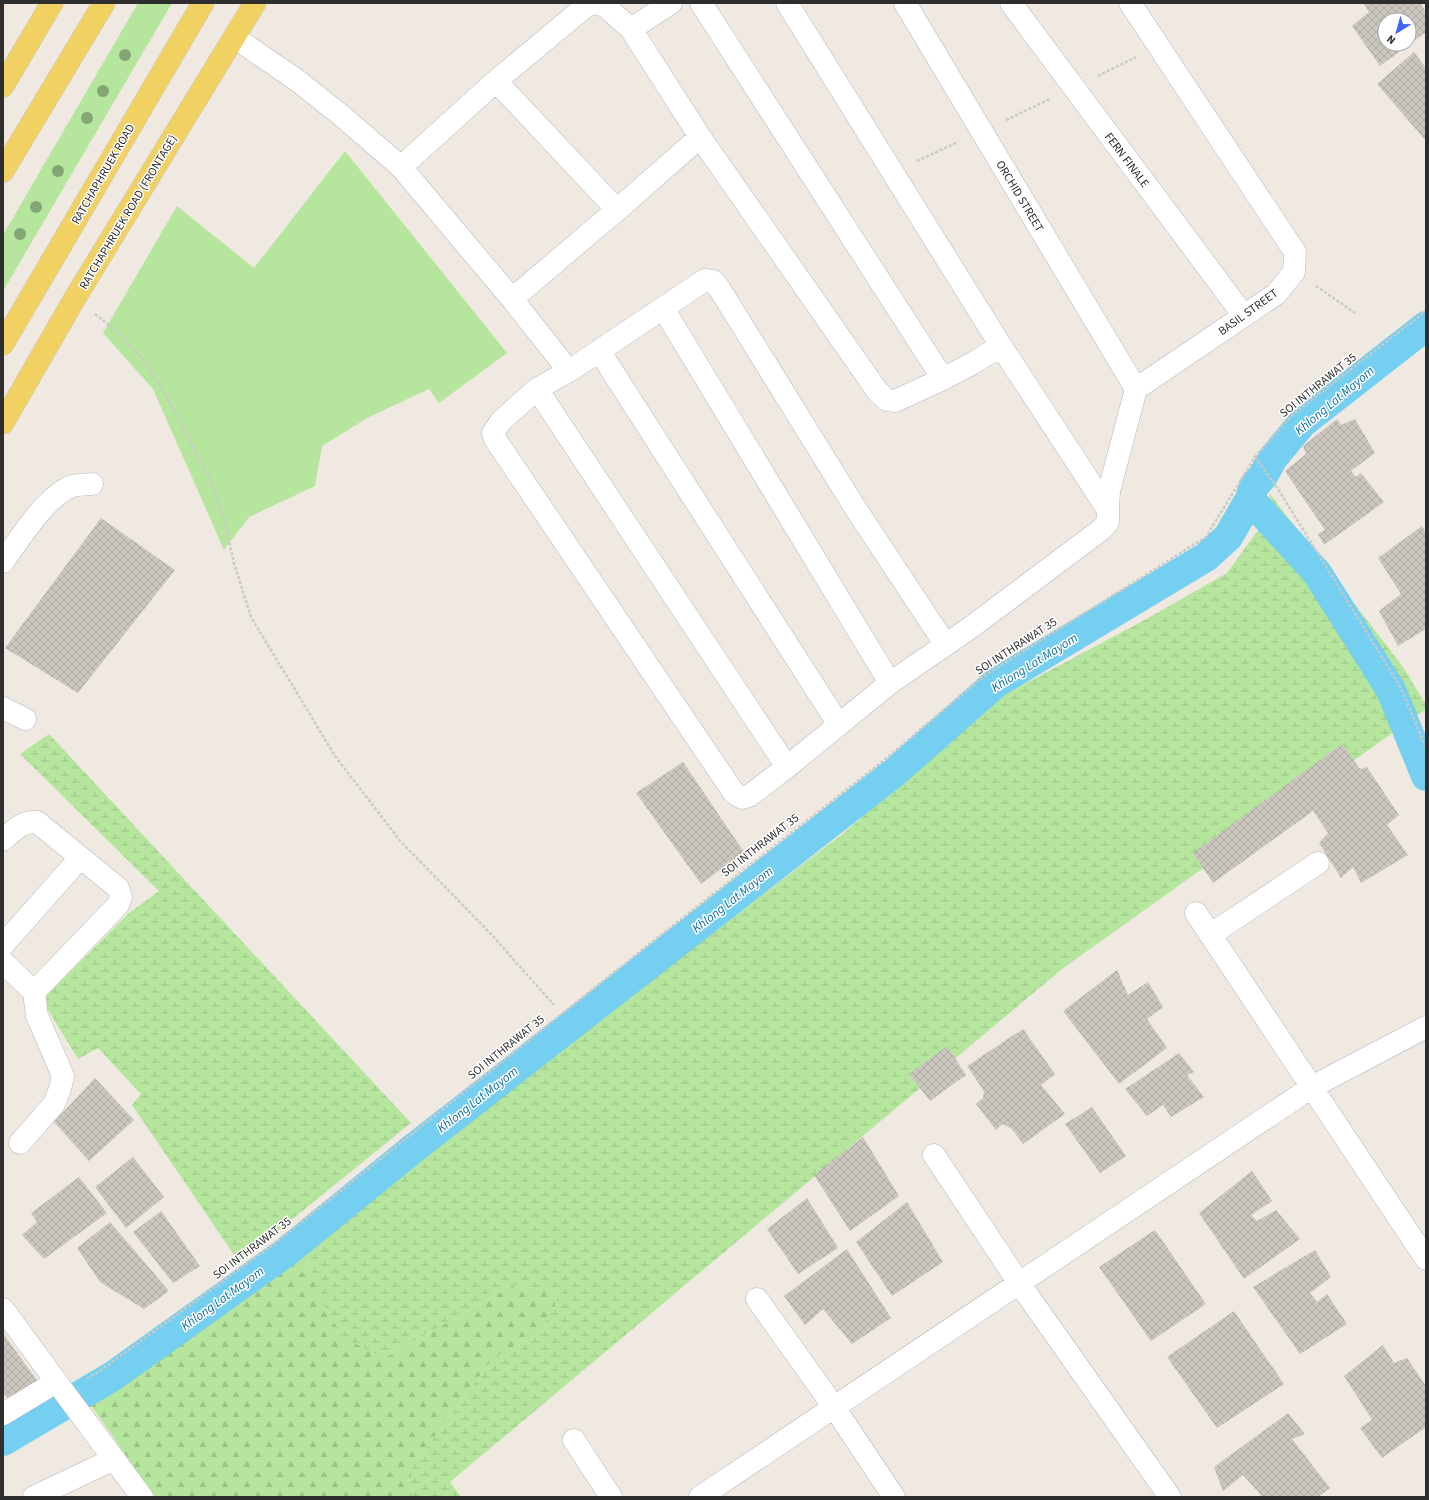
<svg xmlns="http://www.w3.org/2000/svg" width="1429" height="1500" font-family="'Source Sans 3',sans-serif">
  <defs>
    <pattern id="forest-firs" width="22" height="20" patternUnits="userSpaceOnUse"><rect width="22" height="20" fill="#b6e59e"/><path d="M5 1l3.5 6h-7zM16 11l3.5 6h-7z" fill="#9dc588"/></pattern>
    <pattern id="wetland-marsh" width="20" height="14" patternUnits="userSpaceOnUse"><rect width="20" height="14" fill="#b6e59e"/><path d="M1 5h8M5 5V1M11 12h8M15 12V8" fill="none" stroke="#9dc588"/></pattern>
    <pattern id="building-cross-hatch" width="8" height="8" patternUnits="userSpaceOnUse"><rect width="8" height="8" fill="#cbc7bf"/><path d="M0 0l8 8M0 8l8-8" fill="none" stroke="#afaba4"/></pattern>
  </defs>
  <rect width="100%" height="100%" fill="#efe9e1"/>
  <path fill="#b6e59e" d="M138,3H172L3,291V235Z
    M345,151L507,353L439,403L429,389L369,417L322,446L315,486L249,517L224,550L153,389L103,333L177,206L254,268Z"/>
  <path fill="url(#forest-firs)" d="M297,1257L308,1262L325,1307L384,1358L513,1285L558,1291L554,1310L532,1338L494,1357L411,1468V1497H155L87,1400Z"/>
  <path fill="url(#wetland-marsh)" d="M1270,494L1403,667L1426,705V709L1062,969L450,1482L461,1497H411V1468L494,1357L532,1338L554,1310L558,1291L513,1285L384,1358L342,1337L325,1307L308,1262L297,1257L435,1142L596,1022L845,832L998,698L1143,621L1227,573L1264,522Z
    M49,734L411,1123L239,1262L132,1105L141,1094L98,1048L78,1059L42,1000L128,914L159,891L20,754Z"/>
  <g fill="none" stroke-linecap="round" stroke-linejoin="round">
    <path stroke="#75cff0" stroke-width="30" d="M1250,499L1317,573L1391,690L1426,776
      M3,1441L113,1376L285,1253L414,1148L895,772L996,683L1206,557L1228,537L1250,499L1254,486L1263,476L1273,458L1302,423L1426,326"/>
  </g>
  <path fill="url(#building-cross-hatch)" fill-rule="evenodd" d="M1363,3H1420L1426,12V32L1380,66L1352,26L1369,12ZM1385,20H1409V44H1385Z
    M1414,52L1426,68V141L1377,84Z
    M1337,419L1341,425L1355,419L1375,453L1351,471L1356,477L1361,473L1384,502L1324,545L1318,534L1325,530L1285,471L1306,454L1303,446Z
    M101,518L175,570L78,693L5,648Z
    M1422,526L1426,533V629L1398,646L1379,611L1401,594L1378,558Z
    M1342,744L1360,769L1367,767L1399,815L1387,825L1408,855L1361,883L1353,867L1341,878L1319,843L1328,833L1313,811L1213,883L1193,853Z
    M683,762L744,852L701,884L636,793Z
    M1117,970L1128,995L1148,982L1163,1007L1147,1019L1167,1048L1119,1084L1063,1011Z
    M1023,1029L1055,1074L1041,1085L1065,1114L1023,1144L1012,1129L1003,1124L996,1130L976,1104L983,1098L984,1091L967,1066Z
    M947,1046L966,1075L930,1101L909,1074Z
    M1179,1053L1194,1072L1187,1075L1204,1097L1171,1117L1163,1105L1147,1116L1125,1089Z
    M95,1078L134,1120L89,1161L54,1122Z
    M1092,1107L1126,1156L1100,1173L1065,1124Z
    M863,1137L899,1196L850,1231L814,1175Z
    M133,1157L164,1197L126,1228L95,1187Z
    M1252,1171L1272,1201L1251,1215L1257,1221L1276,1210L1300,1239L1244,1279L1199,1213Z
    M79,1177L107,1213L44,1259L22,1235L37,1222L31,1213Z
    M807,1198L838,1248L798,1274L767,1229Z
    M907,1202L943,1262L892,1296L856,1242Z
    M161,1211L200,1266L173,1283L133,1232Z
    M110,1222L169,1291L144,1309L100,1282L77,1248Z
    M1155,1230L1206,1304L1151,1341L1099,1267Z
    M847,1249L891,1318L852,1344L823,1309L805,1325L784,1296Z
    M1315,1250L1331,1277L1310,1293L1317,1302L1327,1294L1347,1324L1300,1354L1253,1287Z
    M1234,1311L1284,1384L1217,1428L1167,1357Z
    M3,1333L38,1382L10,1402L5,1395L3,1396Z
    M1383,1345L1394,1363L1407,1358L1426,1386V1427L1382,1458L1360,1428L1372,1420L1344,1376Z
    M1288,1413L1305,1434L1292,1439L1330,1488L1318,1497H1258L1261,1495L1243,1475L1223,1491L1214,1467Z"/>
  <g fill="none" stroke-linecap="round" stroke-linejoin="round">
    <g stroke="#b4b7c1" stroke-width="23">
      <path id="minor" d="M598,3L606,7L631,29L700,137L878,392L887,400L895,401L943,379
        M701,3L943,379L973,363L1001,346
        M905,3L1136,389
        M1011,3L1244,316
        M631,29L671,3
        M234,37L298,81L342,116L401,167L512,299L617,210L700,137
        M496,81L617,210
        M401,167L496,81L586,6L596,3
        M512,299L569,371
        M663,308L890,683
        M600,352L839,725
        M537,389L787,767L890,683L970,628L1102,529L1108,522V510L1001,346L787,3
        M1108,510L1109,491L1136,389L1276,294L1294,272L1295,252L1130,3
        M3,562C19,540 47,494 73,486C79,484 86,485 92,484
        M3,708L25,719
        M787,767L749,796L742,798L734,793L495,439L493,433L501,421L537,389L569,371L705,280L713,281L719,288L854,506L945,644
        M3,840C14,830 22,821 37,822L118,888L121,897L118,905L34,992L37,1016L63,1076L60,1089L54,1104L20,1143
        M1196,913L1426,1259
        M1210,935L1318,863
        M3,945L80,858
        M3,962L34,992
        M934,1155L1019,1283L1170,1497
        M757,1299L834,1407L894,1497
        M3,1309L61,1388
        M3,1414L56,1382
        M87,1423L142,1497
        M574,1440L611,1497
        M34,1497L114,1459
        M700,1497L1312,1087L1426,1027"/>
    </g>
    <g stroke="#c9c9c9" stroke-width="23">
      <path id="major" d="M3,86L52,3
        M3,171L104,3
        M3,344L203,3
        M3,423L75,298L255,3"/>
    </g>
    <path stroke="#c9c9c9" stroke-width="2.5" stroke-dasharray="3 2" stroke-linecap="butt" d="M1098,76L1136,57
      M1006,120L1050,99
      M917,161L958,142
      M1316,286L1355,313
      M95,314L120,334L142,358L162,388L211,481L224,519L234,563L251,617L335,756L401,842L490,933L554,1005
      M1255,457L1278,489L1401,688L1426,748
      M87,1379L105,1367L274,1244L657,938L883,761L984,676L1206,537L1255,457L1292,415L1426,311"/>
    <use href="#minor" stroke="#fff" stroke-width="22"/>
    <use href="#major" stroke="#f2d163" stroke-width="22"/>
    <g stroke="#b4b7c1" stroke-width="23" stroke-linecap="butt">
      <path id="minor-bridge" d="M61,1388L87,1423"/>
    </g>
    <use href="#minor-bridge" stroke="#fff" stroke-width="22"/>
  </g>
  <g fill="#84a574">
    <circle cx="125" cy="55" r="6"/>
    <circle cx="103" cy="91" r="6"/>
    <circle cx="87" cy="118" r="6"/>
    <circle cx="58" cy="171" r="6"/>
    <circle cx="36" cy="207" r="6"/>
    <circle cx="20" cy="234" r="6"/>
  </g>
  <g text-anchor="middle" stroke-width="3" stroke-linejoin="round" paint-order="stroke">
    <g font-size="12" fill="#2e2e2e" stroke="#fff">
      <text transform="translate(1127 160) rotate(53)" y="4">FERN FINALE</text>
      <text transform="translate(103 174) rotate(-60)" y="4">RATCHAPHRUEK ROAD</text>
      <text transform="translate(1020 196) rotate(59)" y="4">ORCHID STREET</text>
      <text transform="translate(128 212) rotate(-59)" y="4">RATCHAPHRUEK ROAD (FRONTAGE)</text>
      <text transform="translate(1248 312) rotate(-36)" y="4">BASIL STREET</text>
      <text transform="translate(1318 385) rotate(-39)" y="4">SOI INTHRAWAT 35</text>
      <text transform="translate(1016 646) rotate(-33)" y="4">SOI INTHRAWAT 35</text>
      <text transform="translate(760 845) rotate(-38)" y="4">SOI INTHRAWAT 35</text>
      <text transform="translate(506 1047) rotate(-39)" y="4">SOI INTHRAWAT 35</text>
      <text transform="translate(252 1248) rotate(-37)" y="4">SOI INTHRAWAT 35</text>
    </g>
    <g font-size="13" font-style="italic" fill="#0d6fa3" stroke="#fff">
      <text transform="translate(1334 400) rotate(-40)" y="5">Khlong Lat Mayom</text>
      <text transform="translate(1034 662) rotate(-32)" y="5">Khlong Lat Mayom</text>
      <text transform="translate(732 899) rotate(-38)" y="5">Khlong Lat Mayom</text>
      <text transform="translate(477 1099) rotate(-38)" y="5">Khlong Lat Mayom</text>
      <text transform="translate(222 1298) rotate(-36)" y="5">Khlong Lat Mayom</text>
    </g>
  </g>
  <rect width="1429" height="1500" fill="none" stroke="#2e2e2e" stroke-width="8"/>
  <g transform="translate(1397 32) rotate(217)"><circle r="19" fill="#ffffff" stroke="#ababab"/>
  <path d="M0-3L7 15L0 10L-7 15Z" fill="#4264fb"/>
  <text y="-6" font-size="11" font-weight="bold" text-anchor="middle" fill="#2e2e2e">N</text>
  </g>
</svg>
